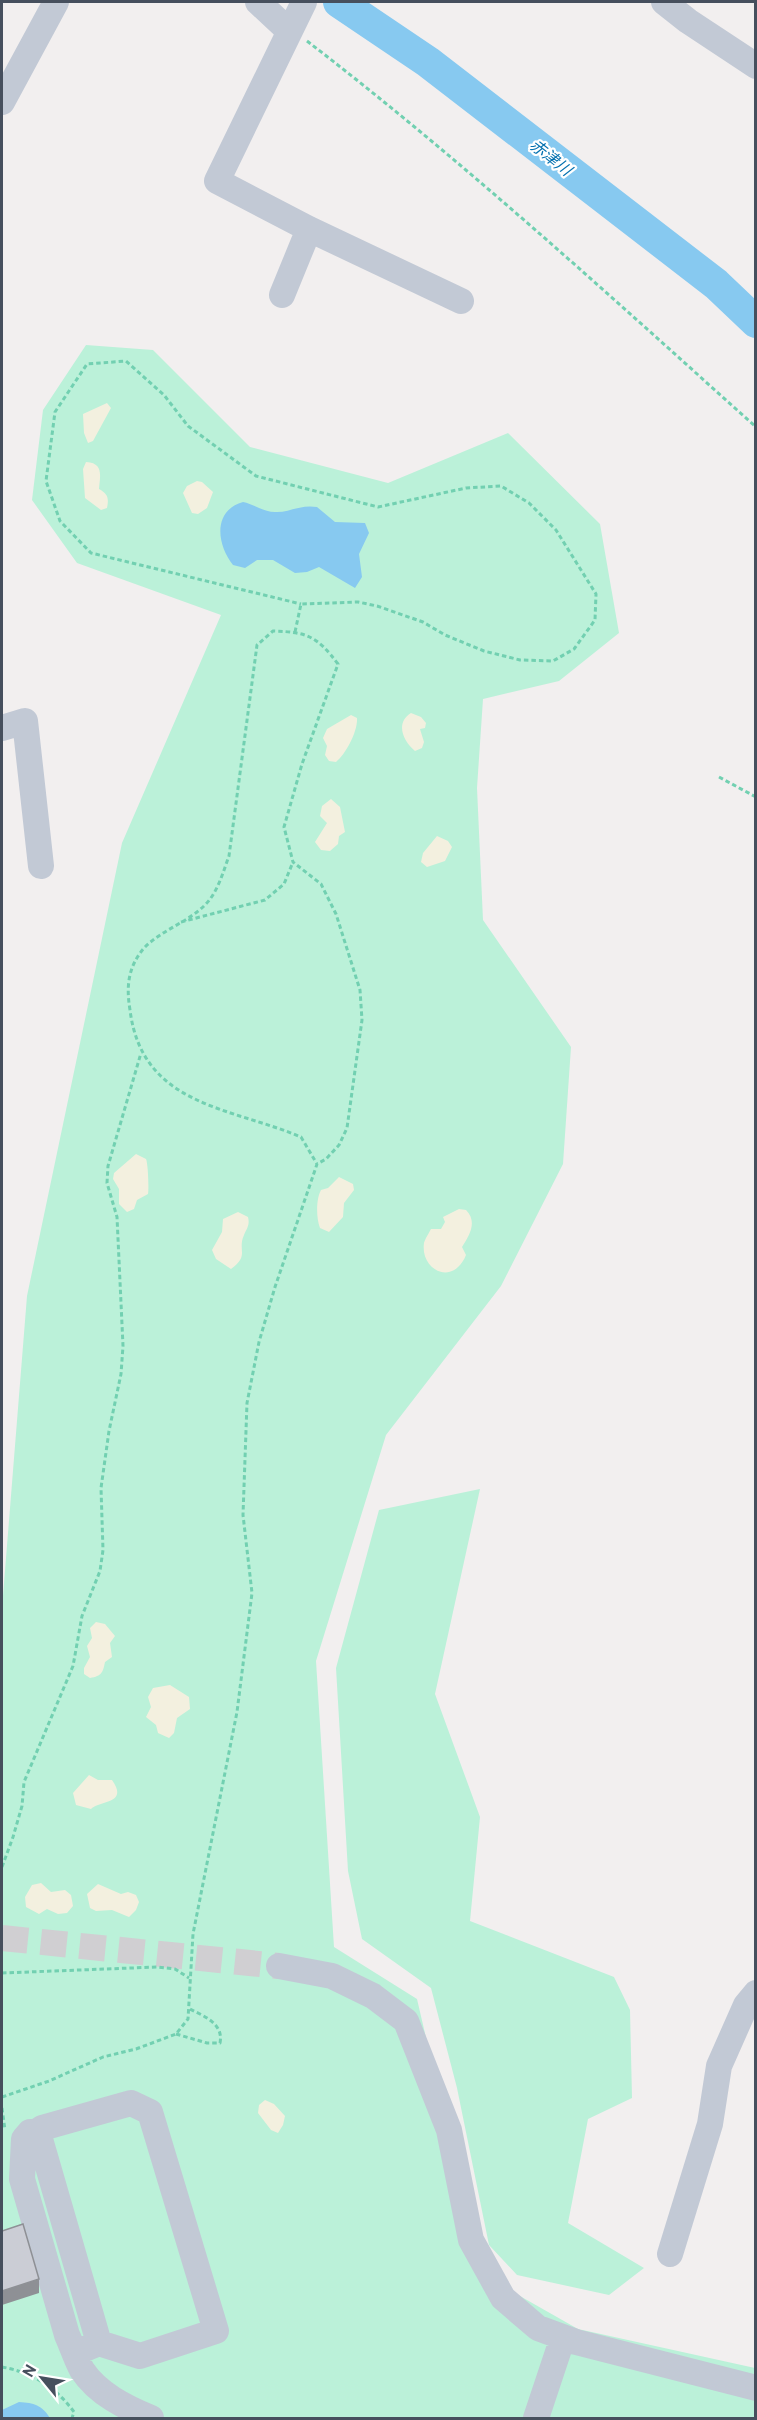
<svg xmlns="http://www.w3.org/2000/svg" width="757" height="2420" font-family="Overpass,'Noto Sans JP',sans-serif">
  <rect width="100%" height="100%" fill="#f2efef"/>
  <path fill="#bbf1d9" d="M86,345L153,350L250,447L388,483L508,433L600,524L619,633L559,681L483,699L477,788L483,920L571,1047L563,1164L501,1286L386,1435L316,1661L334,1947L417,1999L481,2274L578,2329L755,2368L756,2418H2V1608L27,1296L122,843L221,615L77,563L32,500L43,410Z
    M480,1489L435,1694L480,1817L470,1921L614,1977L630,2010L632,2098L588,2119L568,2223L644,2268L609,2295L517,2275L489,2245L457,2088L431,1988L362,1939L348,1871L336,1668L379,1510Z"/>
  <path fill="#f3f0df" d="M107,403L111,408L93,441L88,443L84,433L83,414Z
    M86,462C104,463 100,476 99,489C108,494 109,498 107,508L101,510L85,498L83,469Z
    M197,481L202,482L213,492L207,508L198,514L192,513L183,493L187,486Z
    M411,713L421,717L426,723L425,728L420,729L424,742L422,748L415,751C403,741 395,723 411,713Z
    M351,715L357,718C358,731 346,754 336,762L329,761L325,755L327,746L323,738L327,729Z
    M331,799L340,807L345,832L339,836L338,844L330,851L321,850L315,842L327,823L320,816L322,806Z
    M437,836L448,841L452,847L445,861L427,867L421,862L423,853Z
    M136,1154L146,1159C148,1163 149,1189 148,1194L137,1200L134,1209L127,1212L119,1204V1189L113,1179L114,1173Z
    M339,1177L353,1184L354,1190L344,1203L343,1217L329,1232L320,1228C316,1218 316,1199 321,1190L328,1188Z
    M459,1209L466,1210C478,1222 469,1236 462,1247L466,1255C453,1287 420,1270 424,1243C425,1239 429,1233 431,1229H441L445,1222L443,1217Z
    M238,1212L248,1217C250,1225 247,1228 244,1235C237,1251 250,1255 231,1269L216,1259L212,1250L222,1232L223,1219Z
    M96,1622L105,1624L115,1636L110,1643L112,1657L105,1662C103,1672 102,1676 90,1678L84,1674V1668L90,1657L87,1646L92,1638L90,1628Z
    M170,1685L189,1697L190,1709L177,1718L174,1733L169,1738L158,1733L156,1725L146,1717L151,1707L148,1697L153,1688Z
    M89,1775L98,1780H112C129,1804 100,1800 91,1809L76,1805L73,1793Z
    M41,1883L51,1892L65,1890L71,1895L73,1906L67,1913L58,1914L47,1909L39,1914L26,1907L25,1897L32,1885Z
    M98,1884L121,1894L128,1892L136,1895L139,1902L136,1910L129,1917L112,1910L96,1911L90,1908L87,1894Z
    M265,2100L274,2104L285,2116L283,2125L278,2133L271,2130L258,2113L259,2105Z"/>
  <path fill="#87c9f0" d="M243,502C254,504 263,512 275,512C289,513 300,504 317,507L335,522L365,523L369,533L359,554L362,577L355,588L319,567L307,572L295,573L273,560H257L245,568L233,565C217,545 212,511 243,502Z
    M19,2402C34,2403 42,2405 50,2418H2V2410Z"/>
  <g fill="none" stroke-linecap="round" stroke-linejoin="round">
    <path stroke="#87c9f0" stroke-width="32" d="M339,2L428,62L716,284L756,322"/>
    <path stroke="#d0cfd2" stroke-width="26" stroke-dasharray="26 13" stroke-linecap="butt" d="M2,1938L279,1966"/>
    <path stroke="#72d0b1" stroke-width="3" stroke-dasharray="4.5 3" stroke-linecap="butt" d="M307,41C463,161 609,295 756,427
      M295,632L301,604L358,602L377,606L423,622L445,635L484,651L520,660L553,661L574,649L595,620L596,594L556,530L529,503L501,486L466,488L378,507L256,476L188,426L164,395L126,361L87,364L55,412L46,481L60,521L91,553L301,604
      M719,777L756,797
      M181,922L265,900L284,884L293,862
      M2,1867L13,1837L22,1806L24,1782L73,1666L82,1616L100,1571L103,1550L101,1488L109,1431L121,1374L123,1346L117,1217L107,1183L108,1166L141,1053
      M2,1973L157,1967L175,1969L189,1978
      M176,2034L207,2043H220C224,2023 203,2016 188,2008
      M2,2097L49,2081L103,2057L136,2049L176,2034L188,2019L193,1934L237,1712L252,1593L243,1515L247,1403L259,1342L275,1287L314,1173L317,1164L326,1159L339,1145L347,1128L362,1020L360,990L336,914L321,884L293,862L284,827L302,764L338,664C317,636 307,632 273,631L257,645L229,856C223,872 218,892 205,905C188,922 162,930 145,947C128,966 126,986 130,1010C142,1106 230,1107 301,1137L317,1164
      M2,2108L5,2130
      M2,2367C31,2372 56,2387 74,2412L72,2418"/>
    <path stroke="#c2c9d5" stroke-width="26" d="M258,2L288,30
      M304,2L217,181L309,229L461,301
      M664,2L688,21L756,66
      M2,102L56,2
      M282,295L309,229
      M2,728L25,721L41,866
      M279,1966L332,1976L373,1996L406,2021L449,2130L471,2240L503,2298L538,2328L576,2342L756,2388
      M36,2132L42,2128L131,2103L150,2112L216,2331L140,2356L99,2343
      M670,2254L710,2124L719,2066L746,2005L756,1993
      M75,2353L99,2343L40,2139L36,2132H30L24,2139L22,2179L67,2335C72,2346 76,2359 82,2370C98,2394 125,2407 151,2418
      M536,2418L563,2337"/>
  </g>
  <path fill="#8e9095" d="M39,2279V2293L2,2305V2291Z"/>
  <path fill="#cbcdd5" stroke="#8e9095" stroke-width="1.5" d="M23,2224L39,2279L2,2291V2231Z"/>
  <g text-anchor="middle" stroke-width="4.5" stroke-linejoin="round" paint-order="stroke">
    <g font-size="16" font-style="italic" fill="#0672b0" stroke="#fff">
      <text transform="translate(551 157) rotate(38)" y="6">赤津川</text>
    </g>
  </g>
  <rect width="757" height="2420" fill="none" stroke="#464f5d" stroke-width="6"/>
  <g transform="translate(42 2378) rotate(300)" stroke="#ffffff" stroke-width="4.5" paint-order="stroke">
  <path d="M0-4.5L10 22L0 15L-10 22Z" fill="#464f5d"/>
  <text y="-9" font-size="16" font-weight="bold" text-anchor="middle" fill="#464f5d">N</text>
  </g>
</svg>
